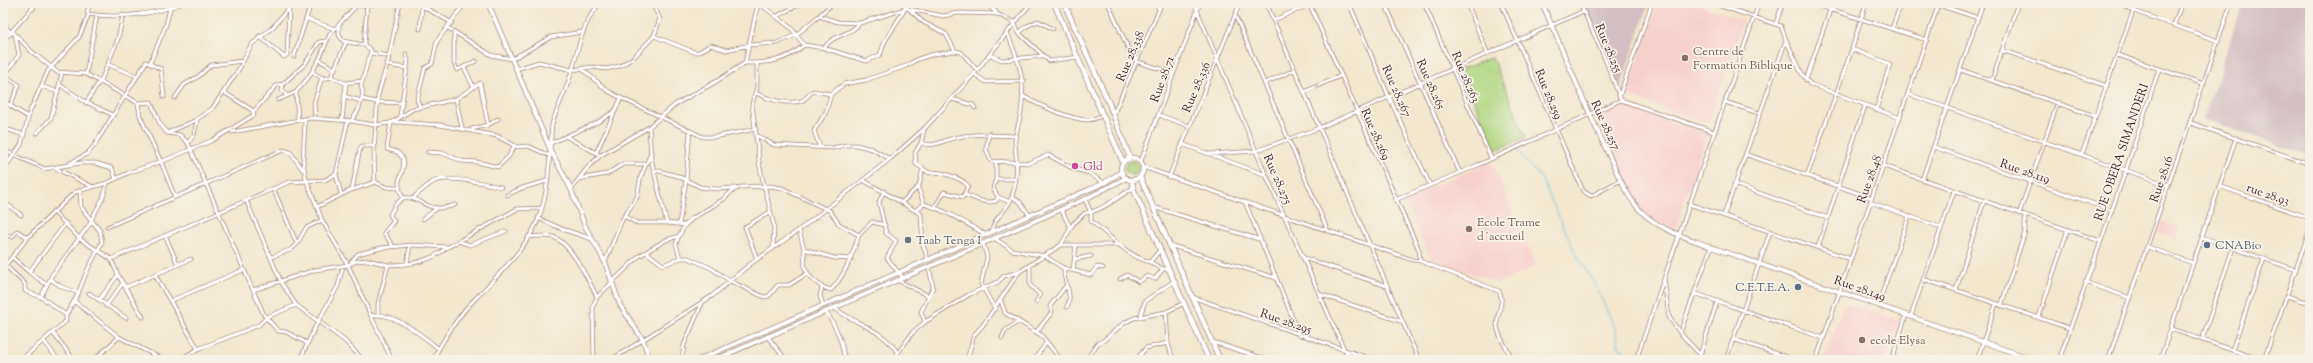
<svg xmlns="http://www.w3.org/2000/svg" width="2313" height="363" font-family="'Sorts Mill Goudy',serif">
  <rect width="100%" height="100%" fill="#f7f3e8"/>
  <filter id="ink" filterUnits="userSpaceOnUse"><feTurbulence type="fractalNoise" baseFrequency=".025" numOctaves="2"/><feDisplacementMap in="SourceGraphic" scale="8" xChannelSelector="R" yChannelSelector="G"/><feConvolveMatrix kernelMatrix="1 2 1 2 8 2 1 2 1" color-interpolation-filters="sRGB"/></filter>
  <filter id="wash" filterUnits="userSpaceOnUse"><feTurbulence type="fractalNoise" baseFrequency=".012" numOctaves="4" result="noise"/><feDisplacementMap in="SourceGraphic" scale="16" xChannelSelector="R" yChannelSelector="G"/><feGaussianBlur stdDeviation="0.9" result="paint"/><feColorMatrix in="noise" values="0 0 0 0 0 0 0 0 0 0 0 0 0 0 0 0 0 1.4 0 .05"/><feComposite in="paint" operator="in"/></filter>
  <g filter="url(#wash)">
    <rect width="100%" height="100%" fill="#f2e6cd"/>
    <path fill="#f7d0cd" d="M1658,3H1694L1744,20L1708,123L1626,95Z
      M1622,106L1707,133L1675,230L1655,220L1639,207L1629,189L1597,117Z
      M1490,162L1493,165L1536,266L1498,283L1430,258L1404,199Z
      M2161,221L2179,228L2176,239L2157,233Z
      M1844,303L1899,320L1886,360H1824Z"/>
    <path fill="#d2bec3" d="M1583,3H1649L1620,88Z
      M2243,3H2310V156L2203,119Z"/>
    <path fill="#afd57f" stroke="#7c7a55" d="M1492,57L1526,137L1496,150L1460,70Z
      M1125 168a7 7 0 1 1 14 0a7 7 0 1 1-14 0Z"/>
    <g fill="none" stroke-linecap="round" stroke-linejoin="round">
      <path stroke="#6ac0e7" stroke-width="1" d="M1517,148L1522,157L1541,178L1574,250L1594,283L1615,328L1619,347L1634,360"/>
    </g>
  </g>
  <g filter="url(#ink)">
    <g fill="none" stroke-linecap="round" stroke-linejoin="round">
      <g stroke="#9e827c" stroke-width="4.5">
        <path id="minor" d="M30,3L33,9
          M325,3L356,6
          M408,3H418
          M417,3L452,23
          M759,3L791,28L804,45L824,48L866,61L880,55L885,41L905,9
          M833,3L819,16L838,22L860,23L905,9
          M900,3L909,9L943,16L958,13L997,14L1014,22L1019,33L1049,61L1079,57
          M985,3L996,12
          M1108,3L1131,55L1138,62L1174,73
          M1156,3L1159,9
          M1194,3L1266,175L1349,360
          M1266,3L1419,360
          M1349,3L1389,97L1430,185
          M1385,3L1460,173
          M1424,3L1491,158
          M1467,3L1487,52
          M1501,3L1583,191L1591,196L1621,180
          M1580,3L1605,59L1621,100
          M1712,3L1781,26L1786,40L1724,215
          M1811,3L1927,40
          M2120,3L2134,11L2218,41
          M1939,5L1978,18
          M1066,8L1078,3
          M910,10L923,22L946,34L955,51
          M89,14C119,19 155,14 183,3
          M1235,15L1328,231
          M777,16L802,3
          M307,19L335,29
          M1274,20L1313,3
          M3,22L11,34
          M1776,23L1783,3
          M339,25V35L343,41L364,45L371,50L361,86L363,93L361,101L358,111L351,121
          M2174,25L2182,3
          M448,28L491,55L512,59L551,37L582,32
          M420,29L422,6
          M1892,29L1901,3
          M13,32L31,51L57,72L86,74L138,103L151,102L159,122L167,133L180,135L188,143L264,315L278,331L286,332L307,343
          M454,32V63L457,70L476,61
          M1019,33L1027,26L1038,21L1053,29
          M259,36L284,57L287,55L289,8
          M654,36L694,52H699L711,45L726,50L750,45L777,43L796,35L819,16
          M1786,40L1802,74L1810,84L1900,118
          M3,41L37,3
          M364,45L367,5
          M824,48C834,33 849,37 860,23
          M1852,49L1890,64L1876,110
          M2002,50L2107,86
          M371,53L389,56
          M990,55L1002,60L1042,56
          M2118,55L2204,84
          M294,57L311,3
          M319,60L335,69
          M150,63L166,25L170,8
          M745,63C767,63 787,61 804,45
          M757,63V87L752,104L760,168L774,226L773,249
          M109,65L137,76
          M387,65L406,68
          M464,67L473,86
          M516,69L539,62L572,70L592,67L606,69L620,66L633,58L654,36L660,19L652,3
          M582,69L608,91L621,98L596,153
          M1961,70L2095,116
          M313,72L323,79L331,77L345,83L362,81
          M86,74L97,15
          M974,74L986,82L1024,81
          M331,77L346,42
          M1806,80L1830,10
          M1992,80L2018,3
          M100,83L118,39L123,15
          M1265,83L1294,70
          M60,85L84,101L113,115
          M41,86L58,92
          M296,92L298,120
          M1304,92L1340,76
          M756,93C770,100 785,105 801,101C805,100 809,94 813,91L831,94
          M1908,94L2168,185
          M287,96L282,90L283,84L305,64L319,42L326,41
          M344,96L361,101
          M1023,96C1038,105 1072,120 1088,120C1093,120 1099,117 1103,115
          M1619,97L1652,3
          M175,98L184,85L199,76L211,65L243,61
          M621,98L703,137H714L756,129
          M362,99L377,102L401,103
          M456,99L462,128
          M952,99L973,105L975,108
          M278,100L296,92L308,78L319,60L330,34L356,6L381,3
          M3,101L28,117
          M1725,102L1759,113
          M86,103L99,82
          M138,103L140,116L161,162L175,197
          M10,106L19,85L7,77L6,73L19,55L15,34
          M420,107L417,100L425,68L432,64L437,41L465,3
          M254,111L277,85L283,84
          M1113,115L1162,3
          M1159,115L1189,126
          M400,116L408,61L406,54
          M305,119L303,161L306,179L322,220L348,265L371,316C390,309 424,337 439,349
          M315,119L314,103L322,77
          M342,120L346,83
          M391,122L387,149L397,152L403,158C407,175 392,176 403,198C424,196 424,215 455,205
          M393,122L413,109L456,99L480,83L488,125
          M2191,123L2310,164
          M649,127L651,159L665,216L667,223L685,225
          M3,128L24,135
          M472,129L488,125L498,119
          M924,130L921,143L915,153L916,164L929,173C938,170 962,178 968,186L963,197L944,192L935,207
          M169,132L194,121L212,109L239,69L251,45L273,27L293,3
          M232,132L310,118L351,121L375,125L397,122L440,125L497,136L517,147L528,146L550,156
          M37,133L51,118L62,73
          M989,133L986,149L991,161L1029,163L1048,155L1074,169L1089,173L1104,183
          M756,135L774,145L832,148L846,145H856L872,149L890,159
          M567,137L598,154
          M188,143L194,135L197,120
          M551,143L598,122L615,111
          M921,143C934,148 941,141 954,138C977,132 995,136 1017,136
          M1182,144L1266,175
          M820,147L814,131L826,112L831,94L844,84L866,80L906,66L918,59L934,54L955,51L961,52L977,70
          M1934,147L2111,210
          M3,150L45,169L80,163H95L112,168L116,179
          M428,152L442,153L462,161L477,162L498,167L509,156L514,146
          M1209,154L1256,151L1319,128L1584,11
          M1745,154L1872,198
          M2082,154L2136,3
          M1141,161L1200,3
          M996,162V179H1016
          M70,163L87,154L94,146L146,62L161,69L164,97
          M1884,166L2100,241
          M1143,167L1413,260L1420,261L1419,250L1309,3
          M57,169L93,187
          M3,170L21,145L30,111L48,71L79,37L89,14L87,13L90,3
          M655,170L678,176L700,187L716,189L735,188
          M1807,176L1852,49L1866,3
          M1169,177L1240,3
          M579,179L607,174L623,164H645
          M996,179L993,188L998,197
          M863,180L921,214L923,245L928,260
          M1922,180L1983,3
          M375,182L374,151L378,95L388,61L400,3
          M1734,184L1828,218
          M2219,186L2310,218
          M273,188L297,244
          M918,188L924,204
          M571,189L589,166L601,155L649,127L676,104L717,81L745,63L758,3
          M352,190L360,148L362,146H375
          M884,191L879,202L886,233L896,241L887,258L903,278
          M341,194L336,174L348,120
          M507,195L522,188L547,181
          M966,195C976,199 985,204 996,201L998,197
          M998,197L1010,202
          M1012,197L1020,202L1030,216
          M415,199V196C422,191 428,184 435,181C448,175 487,184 501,187
          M1085,199L1091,213V221C1111,236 1125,255 1150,262L1160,250
          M246,200L281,282L296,305L345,341L363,360
          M1395,200L1478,165L1621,100L1714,132
          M3,201L21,215
          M902,202L919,186L923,168
          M1245,202L1300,336
          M1870,202L1940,227
          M1689,204L1851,259
          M317,207L349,191L375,182L386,187L397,188
          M1153,207L1258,239
          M1061,209L1070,227
          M916,210L924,204C947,211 966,223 986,235
          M53,211L80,239L111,259L118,275L143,317
          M2019,214L2058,102
          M624,216L637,223H667
          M538,218L562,229L592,239
          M423,219L436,209
          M91,220L103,198L107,183
          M679,224L686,180L690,131
          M107,227L283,150L290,152L303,170
          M799,230L804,249L805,269L811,278L822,287L820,296L823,305
          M3,233L12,237L17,231L27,237
          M991,233C995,214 1008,212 1012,196C1018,179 1017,162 1015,145C1014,135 1020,122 1021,112C1026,79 1019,62 1007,32
          M165,235L178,265
          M679,236L676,244L680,258
          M528,237C536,236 545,235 553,237C571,243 589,281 597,297
          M2202,237L2296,270
          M994,238L1012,250L1045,256L1063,268L1091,275L1097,267L1103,268
          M458,241L470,245L506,231
          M983,243L987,257L981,284L995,309
          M1061,245L1073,224L1085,213C1102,211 1118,197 1133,188
          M1169,245L1276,278
          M393,246L384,233L394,221L390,215L395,205L403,198
          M1818,247L1865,106
          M2148,247L2193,263
          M804,249L834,258L851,259
          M646,252L663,265L680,258H688L711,268L730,281L764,297L769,296L778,285H789L808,273
          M12,257L29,272L66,223
          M271,257L290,250L297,244L306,228L322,220
          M1304,258L1387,286
          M111,259L289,182L325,180L336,174
          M757,259L745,227L770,212
          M1076,259L1091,256
          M1420,261L1499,291C1505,300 1497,314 1497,325C1498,338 1508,348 1512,360
          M351,262L358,254L381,248L410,245L448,247L517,209L542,208
          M605,262L622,220L637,197L641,176L651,153
          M1150,262L1163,269
          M407,264L410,245
          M6,266L25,284V291L41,297
          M1030,266V285L1040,295L1036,302
          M3,268L30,235L75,192L107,183L128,173L168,159L213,140L254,115L252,110L225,93
          M1064,268C1062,282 1074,293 1067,307
          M1073,270L1076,245
          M29,272L47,285
          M155,275L198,349
          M50,279L62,287L79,293
          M1120,279L1127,275L1139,282L1147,276L1155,279L1163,269H1169
          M1664,279L1669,317L1680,333L1705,360
          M1923,279L2069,328
          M897,280L929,296
          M2085,282L2130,298
          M126,287L191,259
          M822,287L831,290C846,274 852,255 859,235
          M253,290L315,270L348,265L357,261L368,260L388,265
          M1956,290L1984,201
          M89,293L99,300L118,275
          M1694,293L1823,338
          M1319,294L1403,322
          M2287,296L2310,303
          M1192,297L1374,360
          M99,300L126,318
          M74,301L119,337L164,360
          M170,301L243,270
          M1001,301L1005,313L1041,335L1061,360
          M1878,305L1909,216
          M106,306L123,283
          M2001,306L2025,232V216
          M833,307C854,324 883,329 897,352
          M825,311C836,326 843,341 844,360
          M378,314V304L388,265C408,265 432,262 447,247
          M66,315L41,297L52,275L92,221
          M371,316L392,360
          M1911,316L1954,191
          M1140,317L1145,301L1174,281
          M2039,317L2068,229
          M925,322L921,312L933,287L929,267
          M2171,329L2261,360
          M1037,331L1052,312L1050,306L1066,286
          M53,333L74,360
          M1680,333L1711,247
          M767,336L786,360
          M1002,338L1005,331L1019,321
          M1733,339L1795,360
          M2202,340L2233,248
          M44,341L58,360
          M1213,342L1268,360
          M1168,343L1173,360
          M2232,350L2264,259
          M28,355L32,360
          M1700,355L1717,302
          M21,360L66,321V315L77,296L87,271L102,242L100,231L81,207L80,190
          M94,360L119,337
          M149,360L153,354
          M179,360L198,349L259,325L267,317L296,305
          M300,360L315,327L338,286L343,266
          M433,360C442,341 460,313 476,298C498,275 525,250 538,220C550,190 549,156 552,124C557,108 565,93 570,77C579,50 580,26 600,3
          M594,360L593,306L597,297L639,256L666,240L679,236L685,225L693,218L724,199L732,191L741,187L770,186L782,188L830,211L839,224L859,235L872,222L885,225
          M611,360L712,296L749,265L799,230L890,159L925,128L974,74L1031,3
          M682,360L684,345L703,301
          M728,360L731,353
          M893,360L913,332L925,322L970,294L998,282L1004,276L1019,272L1061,245H1118
          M967,360L974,335L983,325L1019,272
          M1034,360L1047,342
          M1086,360L1098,343L1103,341L1124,323L1134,318L1166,312
          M1136,360L1146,348L1168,343L1166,312L1184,303
          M1636,360L1759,3
          M1726,360L1770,232
          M1816,360L1939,3
          M1892,360L1906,315
          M1977,360L1996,304
          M2059,360L2126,170L2159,69
          M2108,360L2231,3
          M2160,360L2236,138
          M2264,360L2310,229"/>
      </g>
      <g stroke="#9e827c" stroke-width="5.5">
        <path id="tertiary" d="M488,3L551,151L571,189L585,226L605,262L620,305L643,340L650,360
          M1542,3C1564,53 1584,104 1608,153C1618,175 1627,199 1645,215C1663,231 1688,238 1711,247L2035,360
          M698,360L1104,183L1121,172
          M714,360L1085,199L1126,178"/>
      </g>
      <g stroke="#9e827c" stroke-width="6">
        <path id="secondary" d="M1054,3L1123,162
          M1064,3L1108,101L1130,158
          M1121 169a11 11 0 1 1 22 0a11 11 0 1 1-22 0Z
          M1140,177L1220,360
          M1132,180L1133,188L1209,360"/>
      </g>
      <use href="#minor" stroke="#fff" stroke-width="3"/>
      <use href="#tertiary" stroke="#fff" stroke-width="4"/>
      <use href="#secondary" stroke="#fff" stroke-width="4.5"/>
    </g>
  </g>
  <g fill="#8d6e63" stroke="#f7f3e8" stroke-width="1.5">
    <circle cx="1685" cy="58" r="4"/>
    <circle cx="1469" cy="229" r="4"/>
    <circle cx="1862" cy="340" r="4"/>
  </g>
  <circle fill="#d1479c" stroke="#f7f3e8" stroke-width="1.5" cx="1075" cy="166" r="4"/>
  <circle fill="#6b7280" stroke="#f7f3e8" stroke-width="1.5" cx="908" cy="240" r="4"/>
  <g fill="#5c6f8a" stroke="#f7f3e8" stroke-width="1.5">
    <circle cx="2207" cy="245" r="4"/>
    <circle cx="1798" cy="287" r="4"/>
  </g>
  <g text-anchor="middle" stroke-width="3.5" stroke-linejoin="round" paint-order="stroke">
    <g font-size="12" fill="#4a1f2b" stroke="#f7f3e8">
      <text transform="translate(1609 48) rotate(67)" y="4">Rue 28.255</text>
      <text transform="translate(1130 56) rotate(-67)" y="4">Rue 28.338</text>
      <text transform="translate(1466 77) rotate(67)" y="4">Rue 28.263</text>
      <text transform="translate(1162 79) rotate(-70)" y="4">Rue 28.71</text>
      <text transform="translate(1431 84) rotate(66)" y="4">Rue 28.265</text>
      <text transform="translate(1196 87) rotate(-67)" y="4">Rue 28.336</text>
      <text transform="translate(1397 91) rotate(66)" y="4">Rue 28.267</text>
      <text transform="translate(1549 94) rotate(67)" y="4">Rue 28.259</text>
      <text transform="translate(1606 125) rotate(65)" y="4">Rue 28.257</text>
      <text transform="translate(1376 134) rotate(66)" y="4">Rue 28.269</text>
      <text transform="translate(2121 152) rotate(-71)" y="4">RUE OBERA SIMANDERI</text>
      <text transform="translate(2025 171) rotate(19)" y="4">Rue 28.119</text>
      <text transform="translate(1278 179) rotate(66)" y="4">Rue 28.275</text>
      <text transform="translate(1869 179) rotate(-70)" y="4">Rue 28.48</text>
      <text transform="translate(2161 179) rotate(-71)" y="4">Rue 28.16</text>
      <text transform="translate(2268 194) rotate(19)" y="4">rue 28.93</text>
      <text transform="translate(1860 288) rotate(19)" y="4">Rue 28.149</text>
      <text transform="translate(1286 321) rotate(19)" y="4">Rue 28.295</text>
    </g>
    <g font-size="12" fill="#785e54" stroke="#f7f3e8" text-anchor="start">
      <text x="1693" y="55">Centre de<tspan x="1693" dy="14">Formation Biblique</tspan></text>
      <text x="1477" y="226">Ecole Trame<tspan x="1477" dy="14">d´accueil</tspan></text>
      <text x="1870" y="344">ecole Elysa</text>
    </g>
    <g font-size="12" fill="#b23c85" stroke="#f7f3e8" text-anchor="start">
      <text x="1083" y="170">Gld</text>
    </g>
    <g font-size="12" fill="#5b616d" stroke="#f7f3e8" text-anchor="start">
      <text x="916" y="244">Taab Tenga I</text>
    </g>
    <g font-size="12" fill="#4e5e75" stroke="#f7f3e8" text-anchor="start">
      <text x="2215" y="249">CNABio</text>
      <text x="1790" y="291" text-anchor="end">C.E.T.E.A.</text>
    </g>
  </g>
  <rect width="2313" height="363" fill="none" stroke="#f7f3e8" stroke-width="16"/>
</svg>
